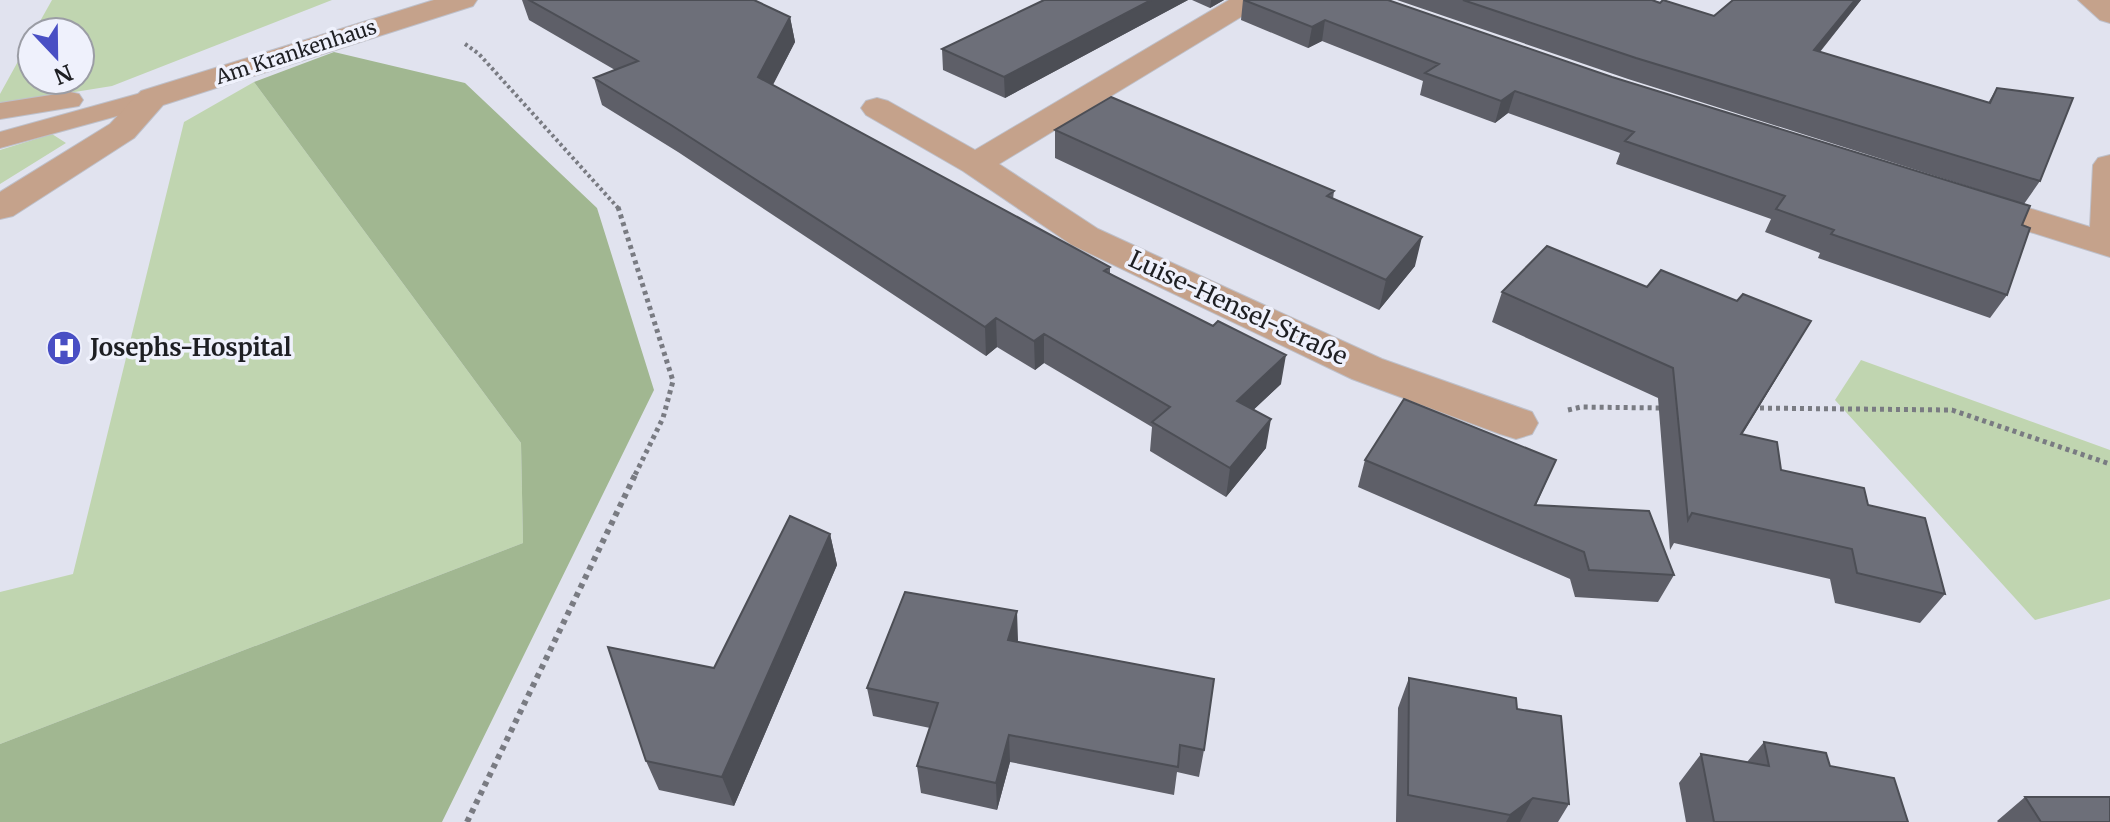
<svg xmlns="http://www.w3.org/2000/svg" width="2110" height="822" font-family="Merriweather,serif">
  <rect width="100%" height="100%" fill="#e1e3ef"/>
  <path fill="#c0d5b0" d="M52,0H332L112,86L0,104V94L32,36V80H80V32H34Z
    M254,82L521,443L523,543L0,744V592L73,574L184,122Z
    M52,134L66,143L0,184V150Z
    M1861,360L2110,450V599L2035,620L1835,400Z"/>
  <path fill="#a1b791" d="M334,52L465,83L597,208L654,390L442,822H0V744L523,543L521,443L254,82Z"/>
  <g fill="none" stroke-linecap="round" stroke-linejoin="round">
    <g stroke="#bec0ca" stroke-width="2">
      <path id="lane" d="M152,90L161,92L165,98L161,104L0,148V132Z
        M70,92L79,94L83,100L79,106L0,119V103Z"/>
    </g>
    <g stroke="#bec0ca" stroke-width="2">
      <path id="street" d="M434,0H477L473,6L163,105L134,138L13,216L0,219V192L110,124L141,91Z
        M1229,0H1263L1259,6L999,164L1098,229L1382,359L1532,412L1538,423L1532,434L1516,439L1500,434L1352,379L1072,245L963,171L866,115L861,108L866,101L877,98L888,101L975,150Z
        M2078,0H2110V23L2100,20Z
        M2110,155V257L1954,208L1949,200L1954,192L1967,189L2090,227L2093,165L2098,158Z"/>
    </g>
    <path stroke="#797b82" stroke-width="4" stroke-dasharray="3 3" stroke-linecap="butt" d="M465,44L479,54L619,209"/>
    <path stroke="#797b82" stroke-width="5" stroke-dasharray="4 4" stroke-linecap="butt" d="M618,207L673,381L663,418L634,477
      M1752,408L1952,410L2110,464
      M1568,410L1581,407L1662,408"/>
    <path stroke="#797b82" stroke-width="6" stroke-dasharray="5 5" stroke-linecap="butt" d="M467,822L635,475"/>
    <use href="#lane" fill="#c5a28b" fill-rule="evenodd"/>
    <use href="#street" fill="#c5a28b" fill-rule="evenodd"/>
  </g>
  <path fill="#5e5f68" d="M522,0H754L790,17L795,42L773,85L1110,267V273L1281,384L1253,410L1266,448L1226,497L1150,451L1152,427L1044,363L1035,370L997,347L986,356L678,152L602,105L594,78L615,70L529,20Z
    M1044,0H1188L1005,98L943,70L942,49Z
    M1192,0H1224L1210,8Z
    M1243,0H1388L2022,225L2007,295L1990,318L1818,258L1820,253L1765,232L1771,219L1616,164L1620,153L1508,113L1495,123L1420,95L1423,81L1322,41L1308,48L1241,20Z
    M1397,0H1652L1714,16L1733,0H1861L1820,52L1988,103L1997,88L2040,181L2024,204L1628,79Z
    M1055,130L1334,191L1333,199L1415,266L1379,310L1055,158Z
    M1502,292L1793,351L1742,435L1781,470L1868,505L1945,594L1920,623L1835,603L1830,579L1674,543L1670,550L1658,398L1492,322Z
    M1365,460H1556L1536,505L1674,575L1658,602L1575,597L1570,579L1358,487Z
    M830,534L837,565L734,806L659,790L646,761L714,668Z
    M1018,640L1017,642L1204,750L1199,777L1177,772L1174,795L1010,762L997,810L921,793L917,766L930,728L873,716L867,688Z
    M1409,678L1517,709L1569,804L1558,822H1396L1398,708Z
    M1764,742L1830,766L1908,822H1686L1679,783L1701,754L1747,762Z
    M2025,797L2110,822H1998L1997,821Z"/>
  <path fill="#4c4e55" d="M1151,0H1188L1005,98L1004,77Z
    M1211,0H1224L1210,8Z
    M1855,0H1861L1804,71L1814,50Z
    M790,17L795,42L763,103L758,77Z
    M1325,20L1322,41L1308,48L1312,27Z
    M1515,91L1508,113L1495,123L1501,101Z
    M1422,237L1415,266L1379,310L1386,280Z
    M996,318L997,347L986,356L985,327Z
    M1811,321L1793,351L1723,465L1741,434Z
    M1044,334V363L1035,370L1034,341Z
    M1286,355L1281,384L1232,430L1237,401Z
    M1271,419L1266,448L1226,497L1230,468Z
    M830,534L837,565L734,806L722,777Z
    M1017,611L1018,640L1010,669L1008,640Z
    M1009,735L1010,762L997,810L996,783Z
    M1533,798L1520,822H1506L1510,815Z"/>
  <path fill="#6d6f79" stroke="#4c4e55" stroke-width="2" d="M529,0H754L790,17L758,77L1110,267L1104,271L1213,326L1218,321L1286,355L1237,401L1271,419L1230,468L1152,422L1170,407L1044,334L1034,341L996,318L985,327L671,125L594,78L638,61Z
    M1044,0H1151L1004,77L942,49Z
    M1244,0H1388L1612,77L2030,206L2022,225L2030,228L2007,295L1831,234L1834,230L1776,209L1785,196L1625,141L1634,132L1515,91L1501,101L1425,73L1439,64L1325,20L1312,27Z
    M1463,0H1652L1660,3L1663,0L1714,16L1733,0H1855L1814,50L1990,103L1997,88L2073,98L2040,181L1636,58Z
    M1111,97L1334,191L1327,196L1422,237L1386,280L1055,130Z
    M1547,246L1647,287L1661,270L1737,301L1743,294L1811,321L1741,434L1777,442L1781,470L1864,488L1868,505L1925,518L1945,594L1857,573L1852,549L1692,513L1688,520L1673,368L1502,292Z
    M1404,399L1556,460L1535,505L1649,511L1674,575L1589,570L1584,552L1365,460Z
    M790,516L830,534L722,777L646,761L608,647L714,668Z
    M905,592L1017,611L1008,640L1214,679L1204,750L1180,745L1178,767L1009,735L996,783L917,766L938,703L867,688Z
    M1409,678L1516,698L1517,709L1561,716L1569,804L1533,798L1510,815L1408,795Z
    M1764,742L1826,753L1830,766L1894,778L1908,822H1714L1701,754L1769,766Z
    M2025,797H2110V822H2041Z"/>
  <defs>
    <g id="hospital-disc" transform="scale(1.8)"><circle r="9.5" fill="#494fc4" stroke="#eff1fc"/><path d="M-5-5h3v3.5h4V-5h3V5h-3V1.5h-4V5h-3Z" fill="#fff"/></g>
  </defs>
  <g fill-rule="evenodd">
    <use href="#hospital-disc" x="64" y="348"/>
  </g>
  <g text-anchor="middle" stroke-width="7" stroke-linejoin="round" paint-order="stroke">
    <g font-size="20" fill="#1e1f23" stroke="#eff1fc">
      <text transform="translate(296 52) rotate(-18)" y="7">Am Krankenhaus</text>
    </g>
    <g font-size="24" fill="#1e1f23" stroke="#eff1fc">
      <text transform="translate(1238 308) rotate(25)" y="8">Luise-Hensel-Straße</text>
    </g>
    <g font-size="24" font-weight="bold" fill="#1e1f23" stroke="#eff1fc" text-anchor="start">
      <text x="90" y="356">Josephs-Hospital</text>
    </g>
  </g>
  <g transform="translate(56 56) rotate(158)"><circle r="38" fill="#eff1fc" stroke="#9b9da5" stroke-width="2"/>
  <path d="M0-6L14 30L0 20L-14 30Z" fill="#494fc4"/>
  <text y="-12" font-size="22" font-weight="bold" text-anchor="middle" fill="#1e1f23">N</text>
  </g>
</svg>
